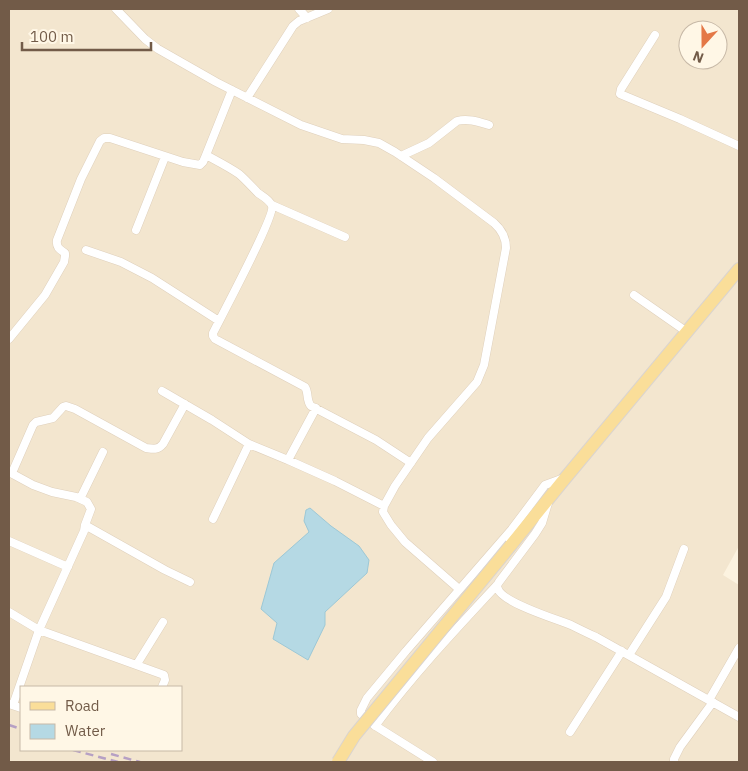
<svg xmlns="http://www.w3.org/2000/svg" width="748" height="771" font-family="'IBM Plex Sans',sans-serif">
  <rect width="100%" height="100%" fill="#fcf3e0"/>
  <path fill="#f3e6cf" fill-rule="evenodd" d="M9,9H739V546L723,575L739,585V762H9ZM688,30H718V60H688ZM21,687H181V750H21Z"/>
  <path fill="#b5d9e4" stroke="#9cc8d6" d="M310,508L331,526L359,546L369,560L367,573L325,612V625L308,660L273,639L277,623L261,609L274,563L309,532L304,521L306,510Z"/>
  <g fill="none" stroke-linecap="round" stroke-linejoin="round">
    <g stroke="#dfd0bc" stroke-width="9">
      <path id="minor" d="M116,9L145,39L158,49L216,82L301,125L342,139L364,140L379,143L395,152L434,178L494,223C502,230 506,237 506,248L484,365L477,382L428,438L395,486L384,506L383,512L391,525L405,542L459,589
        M299,9L307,18
        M655,35L621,89L620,94L680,119L739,146
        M247,98L293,26L299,21L328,9
        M206,155C217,161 229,167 239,174C246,180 252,187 258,193C262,196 270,200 272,206C275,216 221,317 213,333V336L215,339L305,387C309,393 306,401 311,406L376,440L411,463
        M401,156L429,143L457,121C468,118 479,122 489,125
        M272,205L345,237
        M136,230L165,157
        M86,250L121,262L152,278L219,321
        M634,295L687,332
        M9,339L45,295L64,262L65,256V253C59,249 56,247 57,240L81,179L100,141L104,138H110L183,162L200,165L203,162L206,155L232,90
        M162,391L212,420L249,444L288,460L335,481L384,506
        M288,460L316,408
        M9,472L33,485L52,492L76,497L87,502L91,509L85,525L84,531L39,630L13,705
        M12,473L33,425L36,422L53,418L63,407L66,406L75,409L146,448C154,449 158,450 163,444L185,404
        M80,499L103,452
        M548,503L542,523L535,534L499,582C497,585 496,586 498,589C503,603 556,619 571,625C579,629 587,633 596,637L739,717
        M213,519L249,444
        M85,525L165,570L190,582
        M9,541L68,567
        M9,612L39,630L164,675L165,680L162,687
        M629,655L666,597L684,549
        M137,664L163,622
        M709,700L739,648
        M9,704L21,708
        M375,726C412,676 455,630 497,585
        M570,732L622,651
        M433,762L374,725L361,714V710L367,698L406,651L512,529L545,485L564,478
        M674,762V759L680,747L713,702"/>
    </g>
    <g stroke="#dad4cf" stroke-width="14">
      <path id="primary" d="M511,545L562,482L739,269"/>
    </g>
    <use href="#minor" stroke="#fff" stroke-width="8"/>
    <use href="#primary" stroke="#fade99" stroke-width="12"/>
    <path stroke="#b6a0c4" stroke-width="2.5" stroke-dasharray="8 5" stroke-linecap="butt" d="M9,725L21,729
      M73,750L118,762
      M111,754L140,762"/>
    <g stroke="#dad4cf" stroke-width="14" stroke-linecap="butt">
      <path id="primary-bridge" d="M338,762L354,736L511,545"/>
    </g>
    <use href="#primary-bridge" stroke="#fade99" stroke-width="12"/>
  </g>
  <rect width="748" height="771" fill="none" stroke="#725b48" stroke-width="20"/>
  <rect x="20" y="686" width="162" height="65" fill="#fff7e6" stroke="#c7b9a7"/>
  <rect x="30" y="702" width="25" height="8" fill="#fade99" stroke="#c7b9a7"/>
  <text x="65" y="711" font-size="15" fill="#725b48">Road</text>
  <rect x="30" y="724" width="25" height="15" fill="#b5d9e4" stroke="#c7b9a7"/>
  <text x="65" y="736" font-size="15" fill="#725b48">Water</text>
  <g transform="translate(703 45) rotate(201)"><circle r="24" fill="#fff7e6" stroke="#c7b9a7"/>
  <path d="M0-4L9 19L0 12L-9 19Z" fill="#e47846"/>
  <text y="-8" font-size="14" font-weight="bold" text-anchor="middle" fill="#725b48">N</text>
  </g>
  <path d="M22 42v8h129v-8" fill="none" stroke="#725b48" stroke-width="2.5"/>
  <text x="30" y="42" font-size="15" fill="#725b48" stroke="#fff7e6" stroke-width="4" paint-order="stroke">100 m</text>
</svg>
